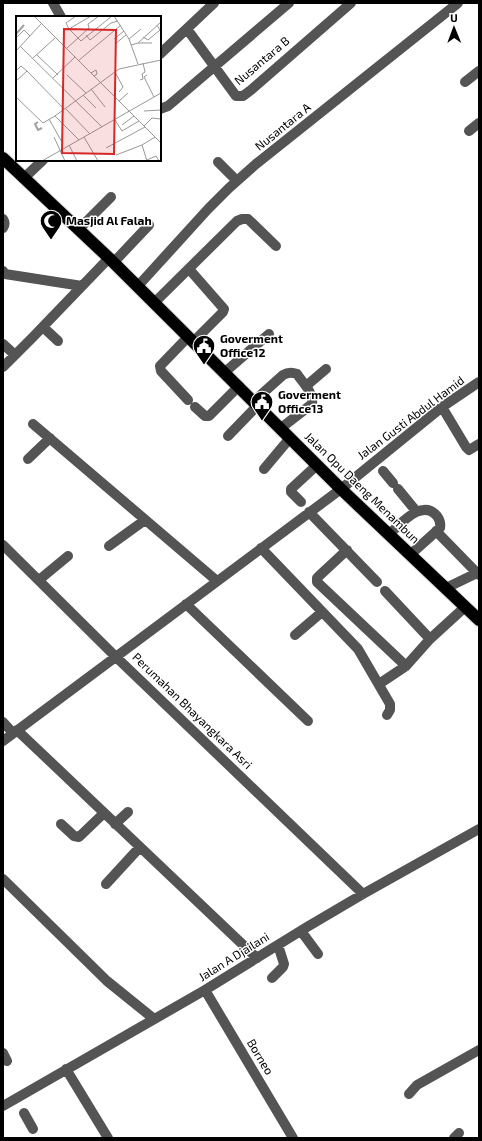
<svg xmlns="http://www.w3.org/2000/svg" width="482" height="1141" font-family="'Exo 2',sans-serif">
  <rect width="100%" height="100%" fill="#fff"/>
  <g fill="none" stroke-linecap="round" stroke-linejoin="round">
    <g stroke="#dbdbdb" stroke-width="14">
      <path id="highway" d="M3,158L109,258L341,489L479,620"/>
    </g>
    <path stroke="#545454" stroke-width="10" d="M53,3L61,17
      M187,29L236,96H243L251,90L351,3
      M160,54L214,3
      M465,82L479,71
      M160,109L168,106L289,3
      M469,131L479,123
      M218,162L237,181
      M24,178L43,160
      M3,219C5,222 5,225 3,228
      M79,229L111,197
      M114,262L149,225
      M189,269L224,309L223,312L193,342
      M3,271L5,274L82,286
      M138,286L208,209L229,188L256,164L458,3
      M154,303L237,221L242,219H248L276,246
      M43,327L58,341
      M3,344L15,355
      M3,367L33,337L109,258
      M225,372L269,334
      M306,386L326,369
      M188,400L161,371L160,366L188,337
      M254,401L283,375C288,372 292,372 297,374C303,383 314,393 312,404L281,428
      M195,407L205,416H209L239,386
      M442,407L466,447L469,450L479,444
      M33,424L217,581
      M228,436L258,405
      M28,459L50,438
      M264,469L290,438
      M383,471L393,483
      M398,489L416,511
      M301,502L291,492V489L317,465
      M309,512L377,582
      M436,531L477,573
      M389,534C401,524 422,498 437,516C440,520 441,523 440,528L411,554
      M3,545L116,657L363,894
      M109,546L145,520
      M261,548L358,649L390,704V710L387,715
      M347,550L319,576L317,578V582L406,666
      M39,580L68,556
      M446,588L477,573L479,575
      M385,591L430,639L465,607
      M186,604L308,721
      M295,635L322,612
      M379,684L406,666L430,639
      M3,722L13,733
      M17,730L257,958
      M3,741L341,489L442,407L479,382
      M61,824L74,836L79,837L104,813
      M115,824L128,812
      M3,879L107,981L154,1019
      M106,884L140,847
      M301,931L318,954
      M272,978L283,967L284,964L278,945
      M205,990L293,1138
      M3,1053L7,1061
      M66,1069L108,1138
      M409,1094L417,1085L479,1050
      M3,1106L205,990L307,927L363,894L479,829
      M24,1113L33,1129
      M454,1138L459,1133"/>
    <use href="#highway" stroke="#000" stroke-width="12"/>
  </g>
  <defs>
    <g id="mosque-pin" transform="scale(1.15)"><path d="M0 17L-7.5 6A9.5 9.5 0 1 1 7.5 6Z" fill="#000" stroke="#fff"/><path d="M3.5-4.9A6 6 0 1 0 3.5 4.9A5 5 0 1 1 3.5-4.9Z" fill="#fff"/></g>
    <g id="civic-pin" transform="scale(1.15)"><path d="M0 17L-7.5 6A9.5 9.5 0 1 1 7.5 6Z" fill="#000" stroke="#fff"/><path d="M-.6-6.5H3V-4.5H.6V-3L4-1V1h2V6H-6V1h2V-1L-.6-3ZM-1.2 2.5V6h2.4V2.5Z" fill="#fff"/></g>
  </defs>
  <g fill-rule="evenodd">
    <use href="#mosque-pin" x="51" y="221"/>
    <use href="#civic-pin" x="204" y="346"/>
    <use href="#civic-pin" x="262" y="402"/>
  </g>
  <g text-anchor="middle" stroke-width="3" stroke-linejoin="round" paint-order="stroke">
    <g font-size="12" fill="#000" stroke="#fff">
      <text transform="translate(262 61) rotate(-40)" y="4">Nusantara B</text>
      <text transform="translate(283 127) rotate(-39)" y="4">Nusantara A</text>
      <text transform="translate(411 418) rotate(-37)" y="4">Jalan Gusti Abdul Hamid</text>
      <text transform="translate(362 488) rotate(44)" y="4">Jalan Opu Daeng Menambun</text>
      <text transform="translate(192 711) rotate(44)" y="4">Perumahan Bhayangkara Asri</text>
      <text transform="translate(234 957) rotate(-32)" y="4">Jalan A Djailani</text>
      <text transform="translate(260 1057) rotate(59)" y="4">Borneo</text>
    </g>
    <g font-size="12" font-weight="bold" fill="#000" stroke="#fff" text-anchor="start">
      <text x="66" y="225">Masjid Al Falah</text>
      <text x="220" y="343">Goverment<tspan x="220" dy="14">Office12</tspan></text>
      <text x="278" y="399">Goverment<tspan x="278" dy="14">Office13</tspan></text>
    </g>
  </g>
  <g transform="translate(16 16)">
    <rect width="145" height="145" fill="#fff"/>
    <path fill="none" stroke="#a2a2a2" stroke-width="2" d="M0,18L8,9M22,106L19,108L22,114L26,112"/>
    <path fill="none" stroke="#999" stroke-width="1" d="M18,0L145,127M75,0L53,13L65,25L96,0M98,0L113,23L122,48M53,13L50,7L60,0M70,19L74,24L95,7L102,5M127,21L132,24L144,14L141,9M0,22L8,14L14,20M98,23L108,15M113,23L125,13M122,27H136M99,28L110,19M115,29L122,27L145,6M4,30L86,111M50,33L73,12L72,8L83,0M0,35L25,8M21,39L42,59M17,42L39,22M62,45L105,9M0,55L5,50L11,55M99,56L107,71L103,76M75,57L80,54L81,58L78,60M51,59L70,77M131,59L128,61L138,81M37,62L59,41M124,64L127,63L126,58L129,56L127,47M0,65L11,55L48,93M75,73L89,91M67,79L80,92M0,81L27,107L39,100M103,85L112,77M49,92L74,118M128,95L145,94M33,103L47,128M99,104L106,115L123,105M106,109L118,100M128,110L136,102L145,103M38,121L49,145M68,121L82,145M63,124L39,100L103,53L145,44M53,129L61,145M126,129L139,121M90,132L129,111M100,139L126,129L131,145M131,144L140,140L143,145M26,145L145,77"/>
    <path fill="#d62828" fill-opacity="0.15" stroke="#d62828" stroke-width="2" d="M48,13L100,14L98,138L46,137Z"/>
    <rect width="145" height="145" fill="none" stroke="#000" stroke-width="2"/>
  </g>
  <rect width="482" height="1141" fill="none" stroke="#000000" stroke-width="8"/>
  <g transform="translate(454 28) rotate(359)" stroke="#ffffff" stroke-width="3" paint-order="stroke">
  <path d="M0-3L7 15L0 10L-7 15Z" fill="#000000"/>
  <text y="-6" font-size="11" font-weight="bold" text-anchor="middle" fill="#000000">U</text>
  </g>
</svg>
